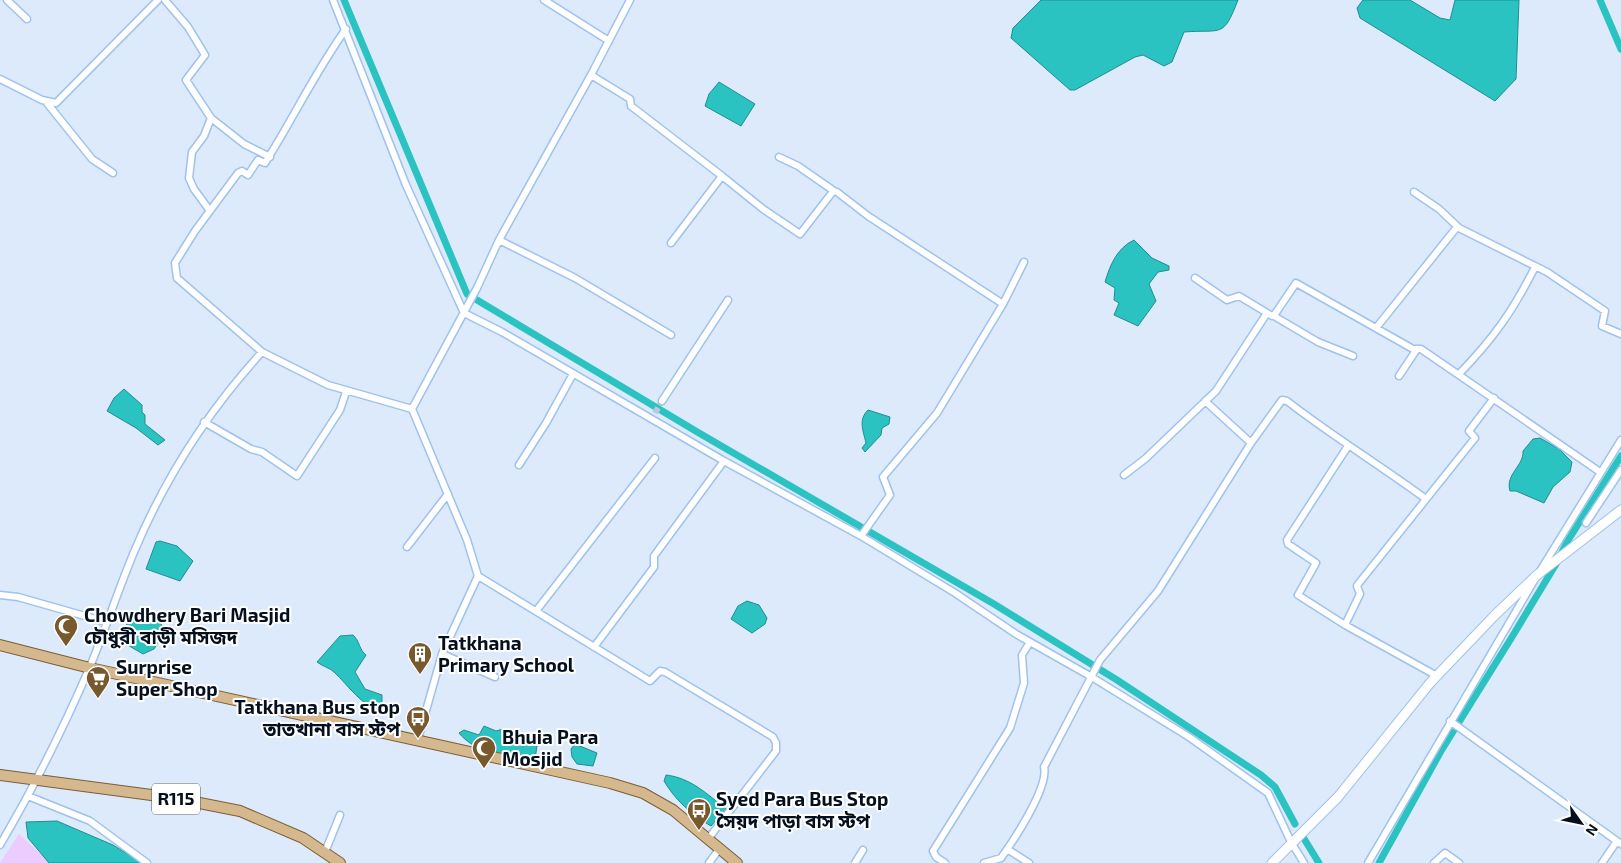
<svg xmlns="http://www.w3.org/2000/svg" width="1621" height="863" font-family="'Exo 2','Noto Sans Bengali',sans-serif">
  <rect width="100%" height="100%" fill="#dceafc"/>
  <path fill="#eccbfe" d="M19,834L50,863H0Z"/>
  <path fill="#2bc3c1" stroke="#208d90" d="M1041,0H1238C1223,39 1222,29 1184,32L1172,62L1164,66L1143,55L1135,57L1075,90H1070L1011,38L1013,28Z
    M1363,0H1410L1440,18L1450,20L1455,0H1519L1516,79L1495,101L1360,18L1357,8Z
    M719,82L755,104L741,126L705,106L709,94Z
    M1134,240L1152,258L1169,266V270L1158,272L1149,284L1156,301L1138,326L1114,315L1119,303L1114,300L1115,288L1105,282C1110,265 1117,248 1134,240Z
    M124,389L142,405V412L145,415V424L165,440L158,445L136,428L107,411L114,398Z
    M868,410L890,417L889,424L882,428L881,435L865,452L862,448L866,443C863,430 858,420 868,410Z
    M1540,438L1559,449L1572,462L1570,472L1553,487L1544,503L1516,491H1510C1505,474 1524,466 1523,451L1533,439Z
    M160,541L177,546L193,561L180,581L146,569L156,542Z
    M747,601L759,605L767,618L765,624L752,633L731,619L738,606Z
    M143,607L158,618L165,632L154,649L143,654L119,640L116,636Z
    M353,635C360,641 359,650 366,655L355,672L365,689L382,695V711C361,706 349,686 334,672C330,668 322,666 317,662L340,636Z
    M484,726L496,731L503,729L511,734L510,741L537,746L535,759C515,767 472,750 459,733L464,730L479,735Z
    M575,744L597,753L593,766L577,764L572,757L571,749Z
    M666,775C691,778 707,794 726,809L711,826C692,815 676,801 664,781Z
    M57,821L113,845L142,863H49L28,838L26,822Z"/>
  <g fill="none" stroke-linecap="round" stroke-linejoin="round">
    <path stroke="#2bc3c1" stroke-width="7" d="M344,0L467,294
      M1600,0L1621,49
      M477,300L699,433L994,604L1117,680L1261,775L1275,787L1295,824
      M1303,837L1319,863
      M1379,863L1441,751L1512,637L1556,564L1567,542L1621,456"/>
    <path stroke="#bcc9db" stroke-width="6" stroke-dasharray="6 3" stroke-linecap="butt" d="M655,413L662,401"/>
    <g stroke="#9fc2ec" stroke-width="9">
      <path id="street" d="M7,0L27,19
        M165,0L188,27L205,55L186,80L211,118L244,144L270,157
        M333,0L406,185L464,313L502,332L724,461L861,536L955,593L1016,634L1090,676L1189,737L1268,793L1291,842L1304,863
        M544,0L609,41
        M591,75L630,99L631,106L722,176L671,243
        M0,79L42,100L56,103L158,0
        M47,103L92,159L113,173
        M779,157L798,166L834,191
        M722,176L763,209L800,234L831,194L834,191L837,192L868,216L1003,304
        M1414,192L1439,209L1459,228L1547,272L1605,311L1602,326L1621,334
        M210,211L194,189L189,178L192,152L204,136L211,118
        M499,240L575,278L671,335
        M1195,278L1227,300L1239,296L1272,316L1275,314L1296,283L1413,349H1421L1600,472
        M1274,316L1318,342L1353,356
        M1376,328L1457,227
        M262,352L177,278L175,263L195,231L238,173L242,171L248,175L258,160L265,163C293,119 315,72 346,29
        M1459,374C1493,339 1513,311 1535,267
        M1399,376L1417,349
        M662,401L728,300
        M1205,401L1251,443
        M412,409L467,540L478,576L442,654L418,739
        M204,422L251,449L262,452L297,476L340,410L346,392
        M1348,446L1287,540L1288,544L1316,563L1298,595L1345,625L1437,676
        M519,465L546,423L573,374
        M1124,475L1145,459L1216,391L1267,313
        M1586,523L1621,470
        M861,536L890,495L883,477L937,413L1003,304L1024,262
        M407,547L448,494
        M1540,571L1621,440
        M478,576L650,681L660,671L665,672L773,737L776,743V751L708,839
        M0,595L18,597L106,622
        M536,611L655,458
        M1345,625L1360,594L1357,586L1359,583L1475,438L1469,431L1494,398
        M594,647L654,567V556L724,461
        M442,654L495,677
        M1450,721L1621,844
        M28,796L90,821L147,863
        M0,845C33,789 63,729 89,669C105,631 118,590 134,552C165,478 208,411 262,352L328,385L412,409L477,288L499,240L591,75L630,0
        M1007,849L1029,863
        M325,852L340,815
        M709,863L720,848
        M855,863L863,850
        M945,863L936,857L933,851L1010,728L1024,683L1022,655L1030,642
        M984,863L1001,858C1014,840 1049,787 1044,767L1100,660L1158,591L1251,443L1282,400L1287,401C1332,436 1380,465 1426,499
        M1368,863L1535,579
        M1434,863L1445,853L1459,863
        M1602,863L1617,841"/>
    </g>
    <g stroke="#9fc2ec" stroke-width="11">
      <path id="secondary" d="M1272,863L1338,797L1430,683L1495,615L1537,575L1621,510"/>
    </g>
    <g stroke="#7b5e36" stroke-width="12">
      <path id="primary" d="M0,645L90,668L610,783L643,793L673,810L737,863
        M0,775L174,798L240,811L303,838L340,863"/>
    </g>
    <use href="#street" stroke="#fff" stroke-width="6"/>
    <use href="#secondary" stroke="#fff" stroke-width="9"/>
    <use href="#primary" stroke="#d6b88e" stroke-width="10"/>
  </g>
  <defs>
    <g id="mosque-pin" transform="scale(1.25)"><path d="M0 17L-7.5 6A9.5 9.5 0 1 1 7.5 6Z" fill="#78592e" stroke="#fff"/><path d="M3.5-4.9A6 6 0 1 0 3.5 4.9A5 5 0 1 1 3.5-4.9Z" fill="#fff"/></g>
    <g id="building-pin" transform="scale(1.25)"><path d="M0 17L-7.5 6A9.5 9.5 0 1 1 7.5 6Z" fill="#78592e" stroke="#fff"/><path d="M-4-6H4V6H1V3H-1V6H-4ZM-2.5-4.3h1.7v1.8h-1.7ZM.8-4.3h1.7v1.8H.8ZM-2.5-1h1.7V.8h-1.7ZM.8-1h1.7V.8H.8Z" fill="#fff"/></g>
    <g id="supermarket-pin" transform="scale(1.25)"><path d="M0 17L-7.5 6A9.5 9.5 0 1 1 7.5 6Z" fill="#78592e" stroke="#fff"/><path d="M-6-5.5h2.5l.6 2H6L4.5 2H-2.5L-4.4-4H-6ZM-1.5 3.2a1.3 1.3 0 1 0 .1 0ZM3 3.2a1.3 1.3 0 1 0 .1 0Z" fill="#fff"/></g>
    <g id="bus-pin" transform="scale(1.25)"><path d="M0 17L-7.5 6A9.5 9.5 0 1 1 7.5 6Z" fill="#78592e" stroke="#fff"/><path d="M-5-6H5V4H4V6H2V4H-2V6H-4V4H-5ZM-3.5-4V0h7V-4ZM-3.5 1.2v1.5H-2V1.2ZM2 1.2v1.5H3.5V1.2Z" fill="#fff"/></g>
  </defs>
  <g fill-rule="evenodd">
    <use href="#mosque-pin" x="66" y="626"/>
    <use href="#building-pin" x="420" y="654"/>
    <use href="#supermarket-pin" x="98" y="678"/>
    <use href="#bus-pin" x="418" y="718"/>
    <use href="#mosque-pin" x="484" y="748"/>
    <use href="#bus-pin" x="699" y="810"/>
  </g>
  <g text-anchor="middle" stroke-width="4" stroke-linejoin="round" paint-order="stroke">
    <rect fill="#fff" stroke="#505862" stroke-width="1" x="152" y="783.5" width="48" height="31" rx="4"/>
    <g font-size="18" font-weight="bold" fill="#05101f">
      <text x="176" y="805">R115</text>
    </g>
    <g font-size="19" font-weight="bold" fill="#05101f" stroke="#fff" text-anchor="start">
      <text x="84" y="622">Chowdhery Bari Masjid<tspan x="84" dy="22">চৌধুরী বাড়ী মসিজদ</tspan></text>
      <text x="438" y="650">Tatkhana<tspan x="438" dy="22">Primary School</tspan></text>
      <text x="116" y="674">Surprise<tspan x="116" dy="22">Super Shop</tspan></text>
      <text x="400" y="714" text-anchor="end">Tatkhana Bus stop<tspan x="400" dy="22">তাতখানা বাস স্টপ</tspan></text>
      <text x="502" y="744">Bhuia Para<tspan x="502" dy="22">Mosjid</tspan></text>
      <text x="716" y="806">Syed Para Bus Stop<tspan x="716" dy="22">সৈয়দ পাড়া বাস স্টপ</tspan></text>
    </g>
  </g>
  <g transform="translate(1581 823) rotate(123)" stroke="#ffffff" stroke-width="4" paint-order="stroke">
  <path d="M0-4L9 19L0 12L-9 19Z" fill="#05101f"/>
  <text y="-8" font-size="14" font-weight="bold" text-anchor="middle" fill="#05101f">N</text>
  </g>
</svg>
